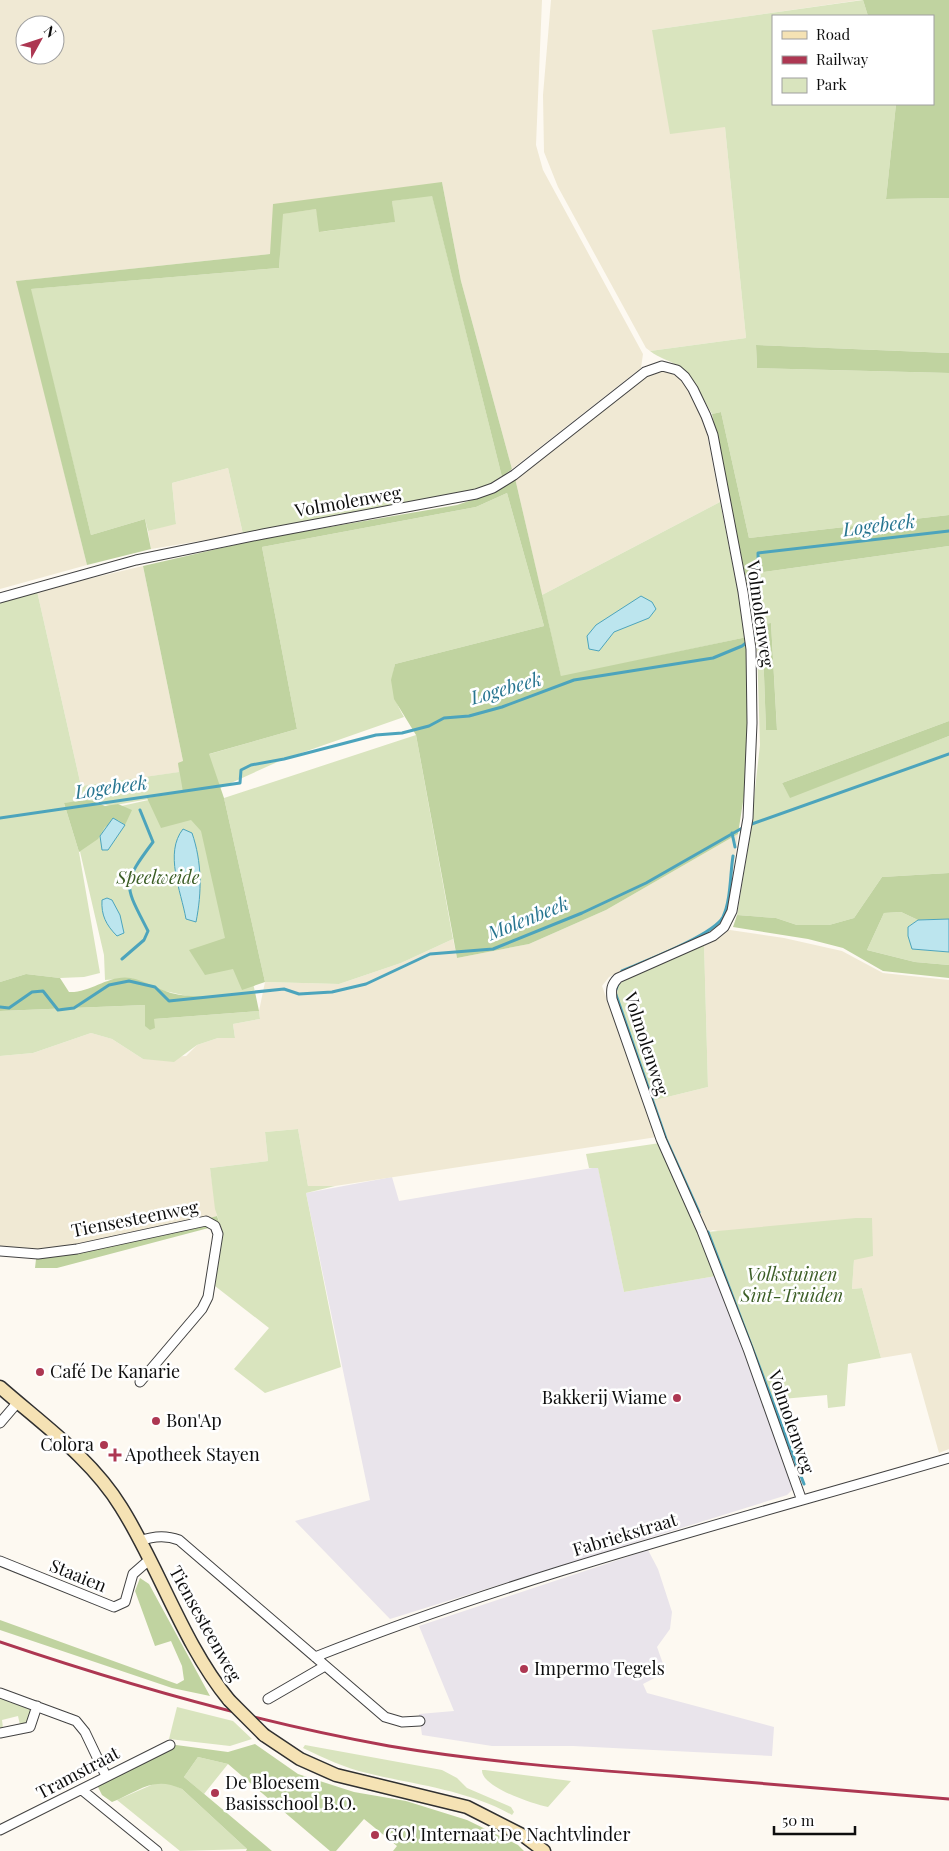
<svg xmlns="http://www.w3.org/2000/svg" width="949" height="1851" font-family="'Playfair Display',serif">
  <rect width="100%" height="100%" fill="#fdf9f1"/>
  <path fill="#e9e4eb" d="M598,1167L624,1292L716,1276L790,1478L792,1490L787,1495L390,1619L295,1521L370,1500L306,1193L392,1177L399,1201Z
    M648,1550L658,1569L672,1612L670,1629L657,1647L666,1672L643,1684L647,1693L774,1727L772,1756L573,1746H492L422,1735L419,1714L454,1711L419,1626Z"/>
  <path fill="#f0e9d4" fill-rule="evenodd" d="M0,0H542L536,145L543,170L643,354L641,368L512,469L461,281L442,182L270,254L17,281L87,565L0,589ZM25,25H55V55H25Z
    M551,0H861L652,30L725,127L746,338L650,351L646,348L558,187L544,152L543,95Z
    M662,369L680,378L696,403L707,434L720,502L542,595L515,478L648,373Z
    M228,468L243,534L151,549L148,531L176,523L172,483Z
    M143,566L183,761L180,772L81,786L37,591Z
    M738,834L729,904L720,922L713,930L619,972L609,977L602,986L657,1137L335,1186H308L298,1129L265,1132L268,1161L210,1168L217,1216L75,1252L36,1259L0,1255V1056L33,1053L91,1033L112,1039L143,1059L186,1056L197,1045L218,1038H235L233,1024L260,1019L259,1011L265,982L339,984L401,963L453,939L457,958L529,944L606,910Z
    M730,930L784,938L842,951L883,973L949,980V1449L939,1453L911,1353L881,1358L862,1288L852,1289L854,1259L713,1230L707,1232L651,1101L708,1087L704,943Z"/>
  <path fill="#d9e4be" d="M863,0L868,16H773V104H896L886,199L949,198V353L756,345L757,368L949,373V515L749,538L721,412L712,414C702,398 694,377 678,366C669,360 659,358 650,351L746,338L725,127L670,134L652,30Z
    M432,195L502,477L480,490L243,534L228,468L172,483L176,524L148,531L145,519L91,535L30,289L279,268L282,214L316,209L320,232L394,222L392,201Z
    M507,493L544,626L395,664C390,685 393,698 404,717L284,759L211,792L255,992L196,998L156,989L131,978L105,980L104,955L72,817L171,795L110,806L93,801L64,803L79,852L100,973L84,977L60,978L26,974L0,982V600L37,591L81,786L179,772L178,763L297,729L262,547L476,507Z
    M720,502L747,637L561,677L542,595Z
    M949,546V721L782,783L790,797L949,736V873L882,877L854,918L829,925H797L776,918L737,915L749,842L760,745L757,646L763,648L766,730L777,729L771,623L763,624L756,573Z
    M416,735L453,939L401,963L339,984L265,982L224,798Z
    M901,912L918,920L908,927L912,949L949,952V965L915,962L867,950L884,913Z
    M704,943L708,1087L651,1101L617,995L618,986L623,981Z
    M145,1005V1013L154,1019L259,1011L260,1019L233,1024L235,1038H218L197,1045L174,1062L143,1059L112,1039L91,1033L33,1053L0,1056V1011Z
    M298,1129L308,1186H335L306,1193L341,1367L265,1393L234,1369L269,1328L215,1286L223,1234L215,1209L210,1168L268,1161L265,1132Z
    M660,1143L716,1276L624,1292L598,1168H589L586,1154Z
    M856,1218H872L873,1256L854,1260L852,1289L862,1288L881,1358L848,1364L845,1406L828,1408L827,1395L771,1400L707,1232Z
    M0,1696L27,1705L32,1713L29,1723L20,1725L18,1716L2,1720L3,1728L0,1729Z
    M177,1707L233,1721L252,1739L230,1746L169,1739Z
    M305,1745L442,1770L457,1778L467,1788L511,1807L514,1812L512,1815C468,1790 416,1785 367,1773C345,1768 324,1758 303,1748Z
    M198,1757L228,1764L204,1794L184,1777Z
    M482,1770H485L571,1781L548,1807C533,1804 481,1787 482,1770Z
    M156,1783H170L182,1789L247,1849L180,1851L117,1800Z"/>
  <path fill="#c0d3a0" d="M863,0H949V198L886,199L896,104H933V16H868Z
    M442,182L461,281L512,469L502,477L432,196L392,201L395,222L319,232L316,209L283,214L279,268L31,289L91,535L145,519L151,549L87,565L16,281L270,254L273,204Z
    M756,345L949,353V373L757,368Z
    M721,412L749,538L949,515V546L756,573L763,624L771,623L777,730H766L763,648L757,646L752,608L712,414Z
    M515,478L561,676L747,637L750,715L745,789L738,834L606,910L529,944L457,958L416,735L394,699L391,680L395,664L544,626L507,493L476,507L262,547L297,729L209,754L224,798L265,982L242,990L233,969L205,975L189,950L225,938L201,831L191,820L161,828L147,798L183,792L178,763L183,761L143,566L260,539L457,505L481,497Z
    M949,721V736L790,798L782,783Z
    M84,800L93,801L105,806L118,804L132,810L125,825L118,820L105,827L98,839L79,852L64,803Z
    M949,873V919L918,920L901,912L884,913L867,950L915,962L949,965V978L883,971L843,948L808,939L733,927L737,915L776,918L797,925H829L854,918L882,877Z
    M26,974L60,978L69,992C91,993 109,974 131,978C145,981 158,989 171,993C200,1000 226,995 255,992L259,1011L154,1019L155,1028L150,1030L145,1026V1005L0,1011V982Z
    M217,1216L220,1225L57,1268H35L36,1259L75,1252Z
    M140,1578L149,1584L210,1696L172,1688L0,1630V1620L177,1684L184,1680L182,1666L171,1641L155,1646L135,1591Z
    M255,1744L298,1774L354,1792L406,1801L467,1820L518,1845L524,1851H393L397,1846L364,1819L336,1851H330L228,1764L198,1757L184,1777L272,1851H246L247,1849L182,1789C153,1775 138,1792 112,1802L102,1795L98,1787L102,1782L176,1745L228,1752Z"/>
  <path fill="#bce5ee" stroke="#4ca4bc" d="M641,596L652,602L656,609L649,618L614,632L599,651L589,649L587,636L596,625Z
    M113,818L125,825L108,850H102L100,836Z
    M183,829L192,833C202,862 202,892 196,922L186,919C181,891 164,853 183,829Z
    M107,898L112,900L120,915L124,933L117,936C106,925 101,915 102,900Z
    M949,919V952L912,949L908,936V927L918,920Z"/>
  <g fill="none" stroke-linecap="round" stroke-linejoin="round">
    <path stroke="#4ca4bc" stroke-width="3" d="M0,818L240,783L241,770L251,765L284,759L376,735L402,733L429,726L444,718L469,716L502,707L574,680L713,658L742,646L760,632L758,553L949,531
      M749,825L949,754
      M732,833L735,847
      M122,959L144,940L148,931C124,884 121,885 153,842L140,810
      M622,971C643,962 714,935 723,917C731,900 730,875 733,856
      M618,984L615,992L666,1139L699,1212
      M0,1007L9,1008L32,992L43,991L58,1010L74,1008L109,985L129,981L155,987L169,1001L284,989L299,994L332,992L366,984L430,954L493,949L582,913L646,883L744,827
      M708,1232L804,1484"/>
    <g stroke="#414141" stroke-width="11">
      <path id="street" d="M0,598L136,560L263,534L476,494L493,488L514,475L645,372L662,366L677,370L685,377L693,389L706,416L713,435L743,592L751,649L752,723L748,818L732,911L724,927L713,936L618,978C611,985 611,990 612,999L661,1139L702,1231L748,1349L801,1498
        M0,1251L38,1254L77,1249L206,1221L215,1226L218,1234L208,1297L202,1309L140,1382
        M0,1423L18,1402
        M140,1541C153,1536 166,1535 179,1540L385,1717L402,1722L420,1721
        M0,1561L114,1607L125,1602L133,1574L149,1560
        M315,1657C521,1575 737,1520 949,1458
        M0,1693L76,1721L85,1732L106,1776
        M268,1699L325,1666
        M0,1733L30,1727L37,1706
        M82,1790L157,1851
        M0,1830L170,1745"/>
    </g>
    <g stroke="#303030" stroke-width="15">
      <path id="secondary" d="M0,1387C42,1424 91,1458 121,1507C160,1569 183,1644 229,1700
        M264,1735L300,1759L336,1775L467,1807L524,1836L544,1851"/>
    </g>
    <use href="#street" stroke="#fff" stroke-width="9"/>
    <use href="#secondary" stroke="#f5e2b4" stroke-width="12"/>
    <path stroke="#ad3752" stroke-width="3" d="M0,1642C127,1685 256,1722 389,1746C483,1762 578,1769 673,1776C765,1784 857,1792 949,1799"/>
    <g stroke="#303030" stroke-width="15" stroke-linecap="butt">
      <path id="secondary-bridge" d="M229,1700L264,1735"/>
    </g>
    <use href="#secondary-bridge" stroke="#f5e2b4" stroke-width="12"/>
  </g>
  <g fill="#ad3752" stroke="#fff" stroke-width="2">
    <circle cx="40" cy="1372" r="5"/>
    <circle cx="677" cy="1398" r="5"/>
    <circle cx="156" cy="1421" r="5"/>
    <circle cx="104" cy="1445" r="5"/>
    <path d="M112.5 1447.5h5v5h5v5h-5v5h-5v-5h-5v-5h5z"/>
    <circle cx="524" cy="1669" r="5"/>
    <circle cx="215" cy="1793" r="5"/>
    <circle cx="375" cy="1835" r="5"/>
  </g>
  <g text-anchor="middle" stroke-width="5" stroke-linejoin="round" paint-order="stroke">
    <g font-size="18" fill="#0e0e0e" stroke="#fff">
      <text transform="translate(348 502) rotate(-10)" y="6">Volmolenweg</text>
      <text transform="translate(760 614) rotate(82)" y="6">Volmolenweg</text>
      <text transform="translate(646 1044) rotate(72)" y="6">Volmolenweg</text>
      <text transform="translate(135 1219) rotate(-11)" y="6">Tiensesteenweg</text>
      <text transform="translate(791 1422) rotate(71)" y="6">Volmolenweg</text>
      <text transform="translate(625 1535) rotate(-17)" y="6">Fabriekstraat</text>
      <text transform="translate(78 1576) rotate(22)" y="6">Staaien</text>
      <text transform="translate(205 1624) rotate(61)" y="6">Tiensesteenweg</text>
      <text transform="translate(78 1773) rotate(-28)" y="6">Tramstraat</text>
    </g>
    <g font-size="18" font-style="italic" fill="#3c5e26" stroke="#fff">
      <text x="158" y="884">Speelweide</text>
      <text x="792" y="1281">Volkstuinen<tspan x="792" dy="21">Sint-Truiden</tspan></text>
    </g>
    <g font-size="18" fill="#0e0e0e" stroke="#fff" text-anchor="start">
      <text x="50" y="1378">Café De Kanarie</text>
      <text x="667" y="1404" text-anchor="end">Bakkerij Wiame</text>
      <text x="166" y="1427">Bon'Ap</text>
      <text x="94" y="1451" text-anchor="end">Colora</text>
      <text x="125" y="1461">Apotheek Stayen</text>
      <text x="534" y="1675">Impermo Tegels</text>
      <text x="225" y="1789">De Bloesem<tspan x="225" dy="21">Basisschool B.O.</tspan></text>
      <text x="385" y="1841">GO! Internaat De Nachtvlinder</text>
    </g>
    <g font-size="19" font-style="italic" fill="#277590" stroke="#fff">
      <text transform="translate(879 525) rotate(-7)" y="7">Logebeek</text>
      <text transform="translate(506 688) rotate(-16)" y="7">Logebeek</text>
      <text transform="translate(111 787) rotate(-8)" y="7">Logebeek</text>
      <text transform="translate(528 918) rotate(-22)" y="7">Molenbeek</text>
    </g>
  </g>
  <rect x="772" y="15" width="162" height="90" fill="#ffffff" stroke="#9f9f9f"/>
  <rect x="782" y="31" width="25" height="8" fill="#f5e2b4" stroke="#9f9f9f"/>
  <text x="816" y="40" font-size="15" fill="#0e0e0e">Road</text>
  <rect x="782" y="56" width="25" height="8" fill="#ad3752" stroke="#9f9f9f"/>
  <text x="816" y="65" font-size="15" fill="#0e0e0e">Railway</text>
  <rect x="782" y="78" width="25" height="15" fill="#d9e4be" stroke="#9f9f9f"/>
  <text x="816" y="90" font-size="15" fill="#0e0e0e">Park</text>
  <g transform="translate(40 40) rotate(50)"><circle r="24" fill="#ffffff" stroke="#9f9f9f"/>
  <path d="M0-4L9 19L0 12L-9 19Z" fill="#ad3752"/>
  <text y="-8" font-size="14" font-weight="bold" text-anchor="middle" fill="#0e0e0e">N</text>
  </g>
  <path d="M774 1826v8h81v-8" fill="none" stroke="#0e0e0e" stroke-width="2.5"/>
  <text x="782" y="1826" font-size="15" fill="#0e0e0e" stroke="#ffffff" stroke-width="4" paint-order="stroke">50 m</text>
</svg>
